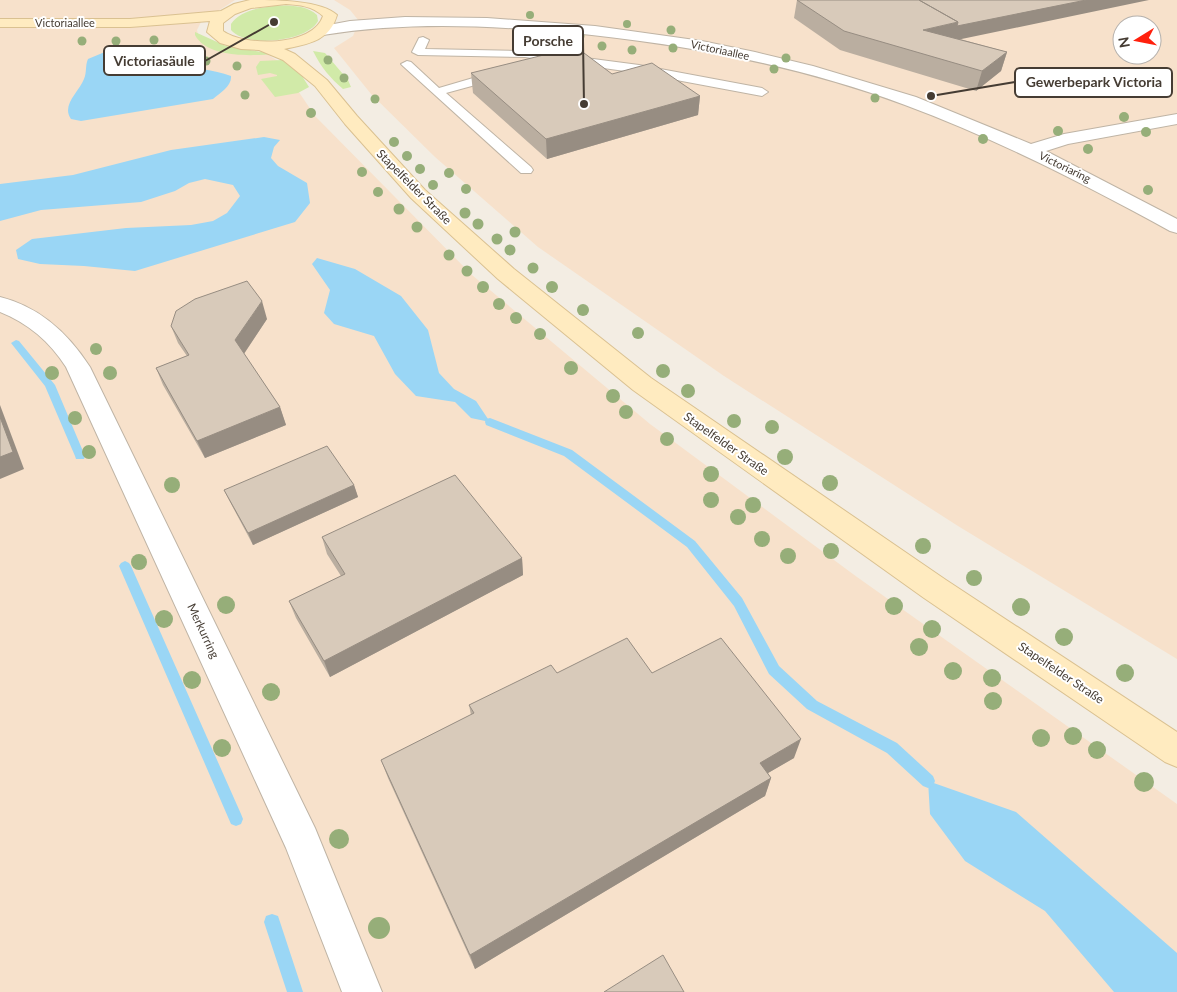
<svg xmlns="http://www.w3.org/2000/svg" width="1177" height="992" font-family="Lato,sans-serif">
  <rect width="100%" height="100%" fill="#f3ede3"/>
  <path fill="#f7e1cb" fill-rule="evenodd" d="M0,0H235L201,22L197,30L199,38L207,44L267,54L278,61L315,116L472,275L650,424L857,577L1177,804V992H0Z
    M334,0H1177V659L958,526L724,376L538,247L435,157L371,94L334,48L353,36L359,21L350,10ZM1122,25H1152V55H1122Z"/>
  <path fill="#d1eaa8" d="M273,6C288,5 306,5 317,15L318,21C307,42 246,48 231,30V24C240,11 258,8 273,6Z
    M195,32L226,46L274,54C251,56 207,58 195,35Z
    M313,51L325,53L348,80L351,87L343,89C330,78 321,67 313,51Z
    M283,60L302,76L309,87L298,93L275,97L261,79L277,76V75L270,73L258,75L256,67L260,61Z"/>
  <path fill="#9ad6f5" d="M131,48C152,50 157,59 176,64C194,69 213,69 231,76C232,86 220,93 213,99L81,121L71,119C61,105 79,92 84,79C87,72 85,66 88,59L112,49Z
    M264,137L280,140L274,147L271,158L278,166L307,183L310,203L295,222L135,271L84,266L40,264L18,259L16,250L32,239L126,228L191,225L213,221L227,213L240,196L233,185L205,179L189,183L175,191L141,202L41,210L0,221V184L73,175L171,150Z
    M317,258L355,269L401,296L428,330L439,373L454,389L476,401L490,422L471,418L455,402L416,396L395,374L374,336L334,324L324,313L330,290L312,264Z
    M928,781L1016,812L1177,953V992H1114L1045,911L965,861L930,814Z"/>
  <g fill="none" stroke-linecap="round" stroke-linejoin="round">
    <path fill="#9ad6f5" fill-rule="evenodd" d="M16,340L19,341L55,385L85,456L84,459H76L75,456L45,386L11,343Z
      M490,418L572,450L695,541L742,598L779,666L817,701L897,743L933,776L935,781L933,786L928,788L923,786L887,753L807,709L769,674L734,606L687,547L564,456L486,425L485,422L486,419Z
      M125,561L129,563L131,566L241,814L243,819L241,824L236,826L231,824L119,566L121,563Z
      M272,914L278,916L280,922L303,992H287L264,922L266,916Z"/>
    <g stroke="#bfb4a5" stroke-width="2">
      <path id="lane" d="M539,23L544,26L532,51L639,65L762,88L768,92L762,96L639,73L525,57L418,55L412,52L419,38L423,37L429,40L425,49L521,51L534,26Z
        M407,61L411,62L439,88L497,71L501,72L503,75L501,78L446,93L531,167L533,170L531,173H521L403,66L401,64Z"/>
    </g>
    <g stroke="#bfb4a5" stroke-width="2">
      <path id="street" d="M405,17L487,18L595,26L702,41L755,52L813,66L916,97L1031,144L1064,134L1177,114V124L1068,144L1046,151L1177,219V233L1170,231C1084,184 997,139 905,105C795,64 679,43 562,32C482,25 403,22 323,35L318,33L315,30L318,27L350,21Z
        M0,297C40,307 68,333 90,367L315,828L382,992H342L286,848L66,367C50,342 28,323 0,312Z"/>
    </g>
    <g stroke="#dac191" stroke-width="2">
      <path id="secondary" d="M250,0C275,0 321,0 337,15C330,41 308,44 284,49L295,54L327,80L357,116L425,190L514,269L651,378L946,580L1177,732V767L1165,762L924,598L633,390L498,279L411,198L345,124L315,86L283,60L259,50L241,49L220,43L207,32L210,21L130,27H0V19H130L221,11L234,4ZM286,4C300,5 312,6 323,16C313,47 245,47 223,31V23L235,14L251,8Z"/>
    </g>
    <use href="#lane" fill="#fff" fill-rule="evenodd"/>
    <use href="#street" fill="#fff" fill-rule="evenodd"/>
    <use href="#secondary" fill="#ffebc0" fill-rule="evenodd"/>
  </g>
  <g fill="#96ae79">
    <circle cx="530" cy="15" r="4"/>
    <circle cx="627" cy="24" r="4"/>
    <circle cx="671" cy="30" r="4.5"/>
    <circle cx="580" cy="36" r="4.5"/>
    <circle cx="154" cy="40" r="4.5"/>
    <circle cx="82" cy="41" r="4.5"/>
    <circle cx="116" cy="41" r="4.5"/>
    <circle cx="602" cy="46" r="4.5"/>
    <circle cx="673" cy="48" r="4.5"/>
    <circle cx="632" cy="50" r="4.5"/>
    <circle cx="786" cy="58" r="4.5"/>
    <circle cx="328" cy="60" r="4.5"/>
    <circle cx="206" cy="61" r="4.5"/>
    <circle cx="237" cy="66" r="4.5"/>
    <circle cx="774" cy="69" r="4.5"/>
    <circle cx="344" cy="78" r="4.5"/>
    <circle cx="245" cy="95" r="4.5"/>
    <circle cx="875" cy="98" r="4.5"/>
    <circle cx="375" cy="99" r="4.5"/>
    <circle cx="311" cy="113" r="5"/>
    <circle cx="1124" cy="117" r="5"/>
    <circle cx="1058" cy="131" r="5"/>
    <circle cx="1146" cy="132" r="5"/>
    <circle cx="983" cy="139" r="5"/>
    <circle cx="394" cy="142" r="5"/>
    <circle cx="1088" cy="149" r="5"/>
    <circle cx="407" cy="156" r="5"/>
    <circle cx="420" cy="169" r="5"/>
    <circle cx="362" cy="172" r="5"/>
    <circle cx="449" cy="173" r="5"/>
    <circle cx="433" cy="185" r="5"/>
    <circle cx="466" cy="189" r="5"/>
    <circle cx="1148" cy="190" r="5"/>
    <circle cx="378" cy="192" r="5"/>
    <circle cx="399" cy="209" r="5.5"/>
    <circle cx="465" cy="213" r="5.5"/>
    <circle cx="478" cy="224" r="5.5"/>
    <circle cx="417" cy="227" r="5.5"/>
    <circle cx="515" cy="232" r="5.5"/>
    <circle cx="497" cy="239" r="5.5"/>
    <circle cx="510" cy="250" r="5.5"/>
    <circle cx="449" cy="255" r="5.5"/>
    <circle cx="533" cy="268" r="5.5"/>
    <circle cx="467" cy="271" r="5.5"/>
    <circle cx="483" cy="287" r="6"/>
    <circle cx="552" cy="287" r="6"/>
    <circle cx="499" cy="304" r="6"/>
    <circle cx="583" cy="310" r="6"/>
    <circle cx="516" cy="318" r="6"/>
    <circle cx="638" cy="333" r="6"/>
    <circle cx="540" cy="334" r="6"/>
    <circle cx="96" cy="349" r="6"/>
    <circle cx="571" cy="368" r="7"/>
    <circle cx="663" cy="371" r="7"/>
    <circle cx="52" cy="373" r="7"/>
    <circle cx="110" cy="373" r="7"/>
    <circle cx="688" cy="391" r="7"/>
    <circle cx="613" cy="396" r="7"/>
    <circle cx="626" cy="412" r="7"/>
    <circle cx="75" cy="418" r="7"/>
    <circle cx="734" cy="421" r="7"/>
    <circle cx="772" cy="427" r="7"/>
    <circle cx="667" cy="439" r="7"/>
    <circle cx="89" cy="452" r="7"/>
    <circle cx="785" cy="457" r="8"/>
    <circle cx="711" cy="474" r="8"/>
    <circle cx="830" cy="483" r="8"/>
    <circle cx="172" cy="485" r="8"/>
    <circle cx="711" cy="500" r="8"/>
    <circle cx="753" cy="505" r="8"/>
    <circle cx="738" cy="517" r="8"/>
    <circle cx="762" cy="539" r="8"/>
    <circle cx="923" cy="546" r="8"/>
    <circle cx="831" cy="551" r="8"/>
    <circle cx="788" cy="556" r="8"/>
    <circle cx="139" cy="562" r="8"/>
    <circle cx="974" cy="578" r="8"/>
    <circle cx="226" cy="605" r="9"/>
    <circle cx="894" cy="606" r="9"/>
    <circle cx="1021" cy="607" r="9"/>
    <circle cx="164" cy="619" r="9"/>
    <circle cx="932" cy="629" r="9"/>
    <circle cx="1064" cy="637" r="9"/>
    <circle cx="919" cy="647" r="9"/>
    <circle cx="953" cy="671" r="9"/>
    <circle cx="1125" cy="673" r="9"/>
    <circle cx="992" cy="678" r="9"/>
    <circle cx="192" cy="680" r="9"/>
    <circle cx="271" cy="692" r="9"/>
    <circle cx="993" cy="701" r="9"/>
    <circle cx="1073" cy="736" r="9"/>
    <circle cx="1041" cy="738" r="9"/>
    <circle cx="222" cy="748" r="9"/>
    <circle cx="1097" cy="750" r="9"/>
    <circle cx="1144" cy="782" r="10"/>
    <circle cx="339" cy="839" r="10"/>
    <circle cx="379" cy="928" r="11"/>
  </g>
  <path fill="#baaea0" d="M797,0L960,39L1007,52L1001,71L976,91L840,50L794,18Z
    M471,73L612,74L700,96L698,115L547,159L473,93Z
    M267,319L244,354L280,407L286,425L205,458L163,385L156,368L187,356L178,343L171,326Z
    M354,485L358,497L253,545L230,502L224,490Z
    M322,537L522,558L523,575L330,677L296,618L289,601L341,576L327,554Z
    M557,673H652L794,758L768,773L771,778L765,796L475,969L388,778L381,760L471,715L469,705Z"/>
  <path fill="#978d82" d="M1086,0H1149L952,41L923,30L958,22Z
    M1007,52L1001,71L976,91L982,71Z
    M700,96L698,115L547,159L546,139Z
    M262,301L267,319L241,358L235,340Z
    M0,405L24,469L0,479Z
    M280,407L286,425L205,458L197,441Z
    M354,485L358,497L253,545L248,533Z
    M522,558L523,575L330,677L324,661Z
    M801,739L794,758L754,781L760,763Z
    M771,778L765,796L475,969L470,955Z"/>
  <path fill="#d8caba" stroke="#978d82" d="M797,0H919L958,22L923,30L1007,52L982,71L844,31Z
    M919,0H1086L957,26L958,22Z
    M576,47L612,74L652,63L700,96L546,139L471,73Z
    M247,281L262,301L235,340L280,407L197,441L156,368L189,355L171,326L176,311L195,299Z
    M0,417L13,452L0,457Z
    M327,446L354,485L248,533L224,490Z
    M455,475L522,558L324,661L289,601L345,574L322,537Z
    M627,638L652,673L721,638L801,739L760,763L771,778L470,955L381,760L474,713L469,705L551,665L557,673Z
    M663,955L684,992H604Z"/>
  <g text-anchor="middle" stroke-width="4" stroke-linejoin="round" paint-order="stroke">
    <g font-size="11" fill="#453c33" stroke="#fff">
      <text x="65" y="27">Victoriaallee</text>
      <text transform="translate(720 50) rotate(12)" y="4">Victoriaallee</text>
      <text transform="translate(1065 167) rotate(26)" y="4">Victoriaring</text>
    </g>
    <g font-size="12" fill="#453c33" stroke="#fff">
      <text transform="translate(414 187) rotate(45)" y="4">Stapelfelder Straße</text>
      <text transform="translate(726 444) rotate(35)" y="4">Stapelfelder Straße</text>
      <text transform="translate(203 631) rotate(65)" y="4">Merkurring</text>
      <text transform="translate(1061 673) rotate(34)" y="4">Stapelfelder Straße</text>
    </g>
  </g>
  <path fill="none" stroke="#453c33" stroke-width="2" d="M584 104L583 41M274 22L205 61M931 96L1015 82"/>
  <g fill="#453c33" stroke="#fff" stroke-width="2">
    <circle cx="584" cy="104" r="5"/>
    <circle cx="274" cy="22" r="5"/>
    <circle cx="931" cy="96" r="5"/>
  </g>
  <g fill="#fff" stroke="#453c33" stroke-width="2">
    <rect x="513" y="26" width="70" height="29" rx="5"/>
    <rect x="104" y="46" width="101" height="29" rx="5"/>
    <rect x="1015" y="68" width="157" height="29" rx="5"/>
  </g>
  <g font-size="14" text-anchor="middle" font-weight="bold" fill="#453c33">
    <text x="548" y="46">Porsche</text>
    <text x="154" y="66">Victoriasäule</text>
    <text x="1094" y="87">Gewerbepark Victoria</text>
  </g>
  <g transform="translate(1137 40) rotate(260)"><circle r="24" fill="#ffffff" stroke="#b5b1ad"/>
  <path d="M0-4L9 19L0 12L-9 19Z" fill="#ff200d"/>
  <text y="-8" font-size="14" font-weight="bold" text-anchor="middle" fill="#453c33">N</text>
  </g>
</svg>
